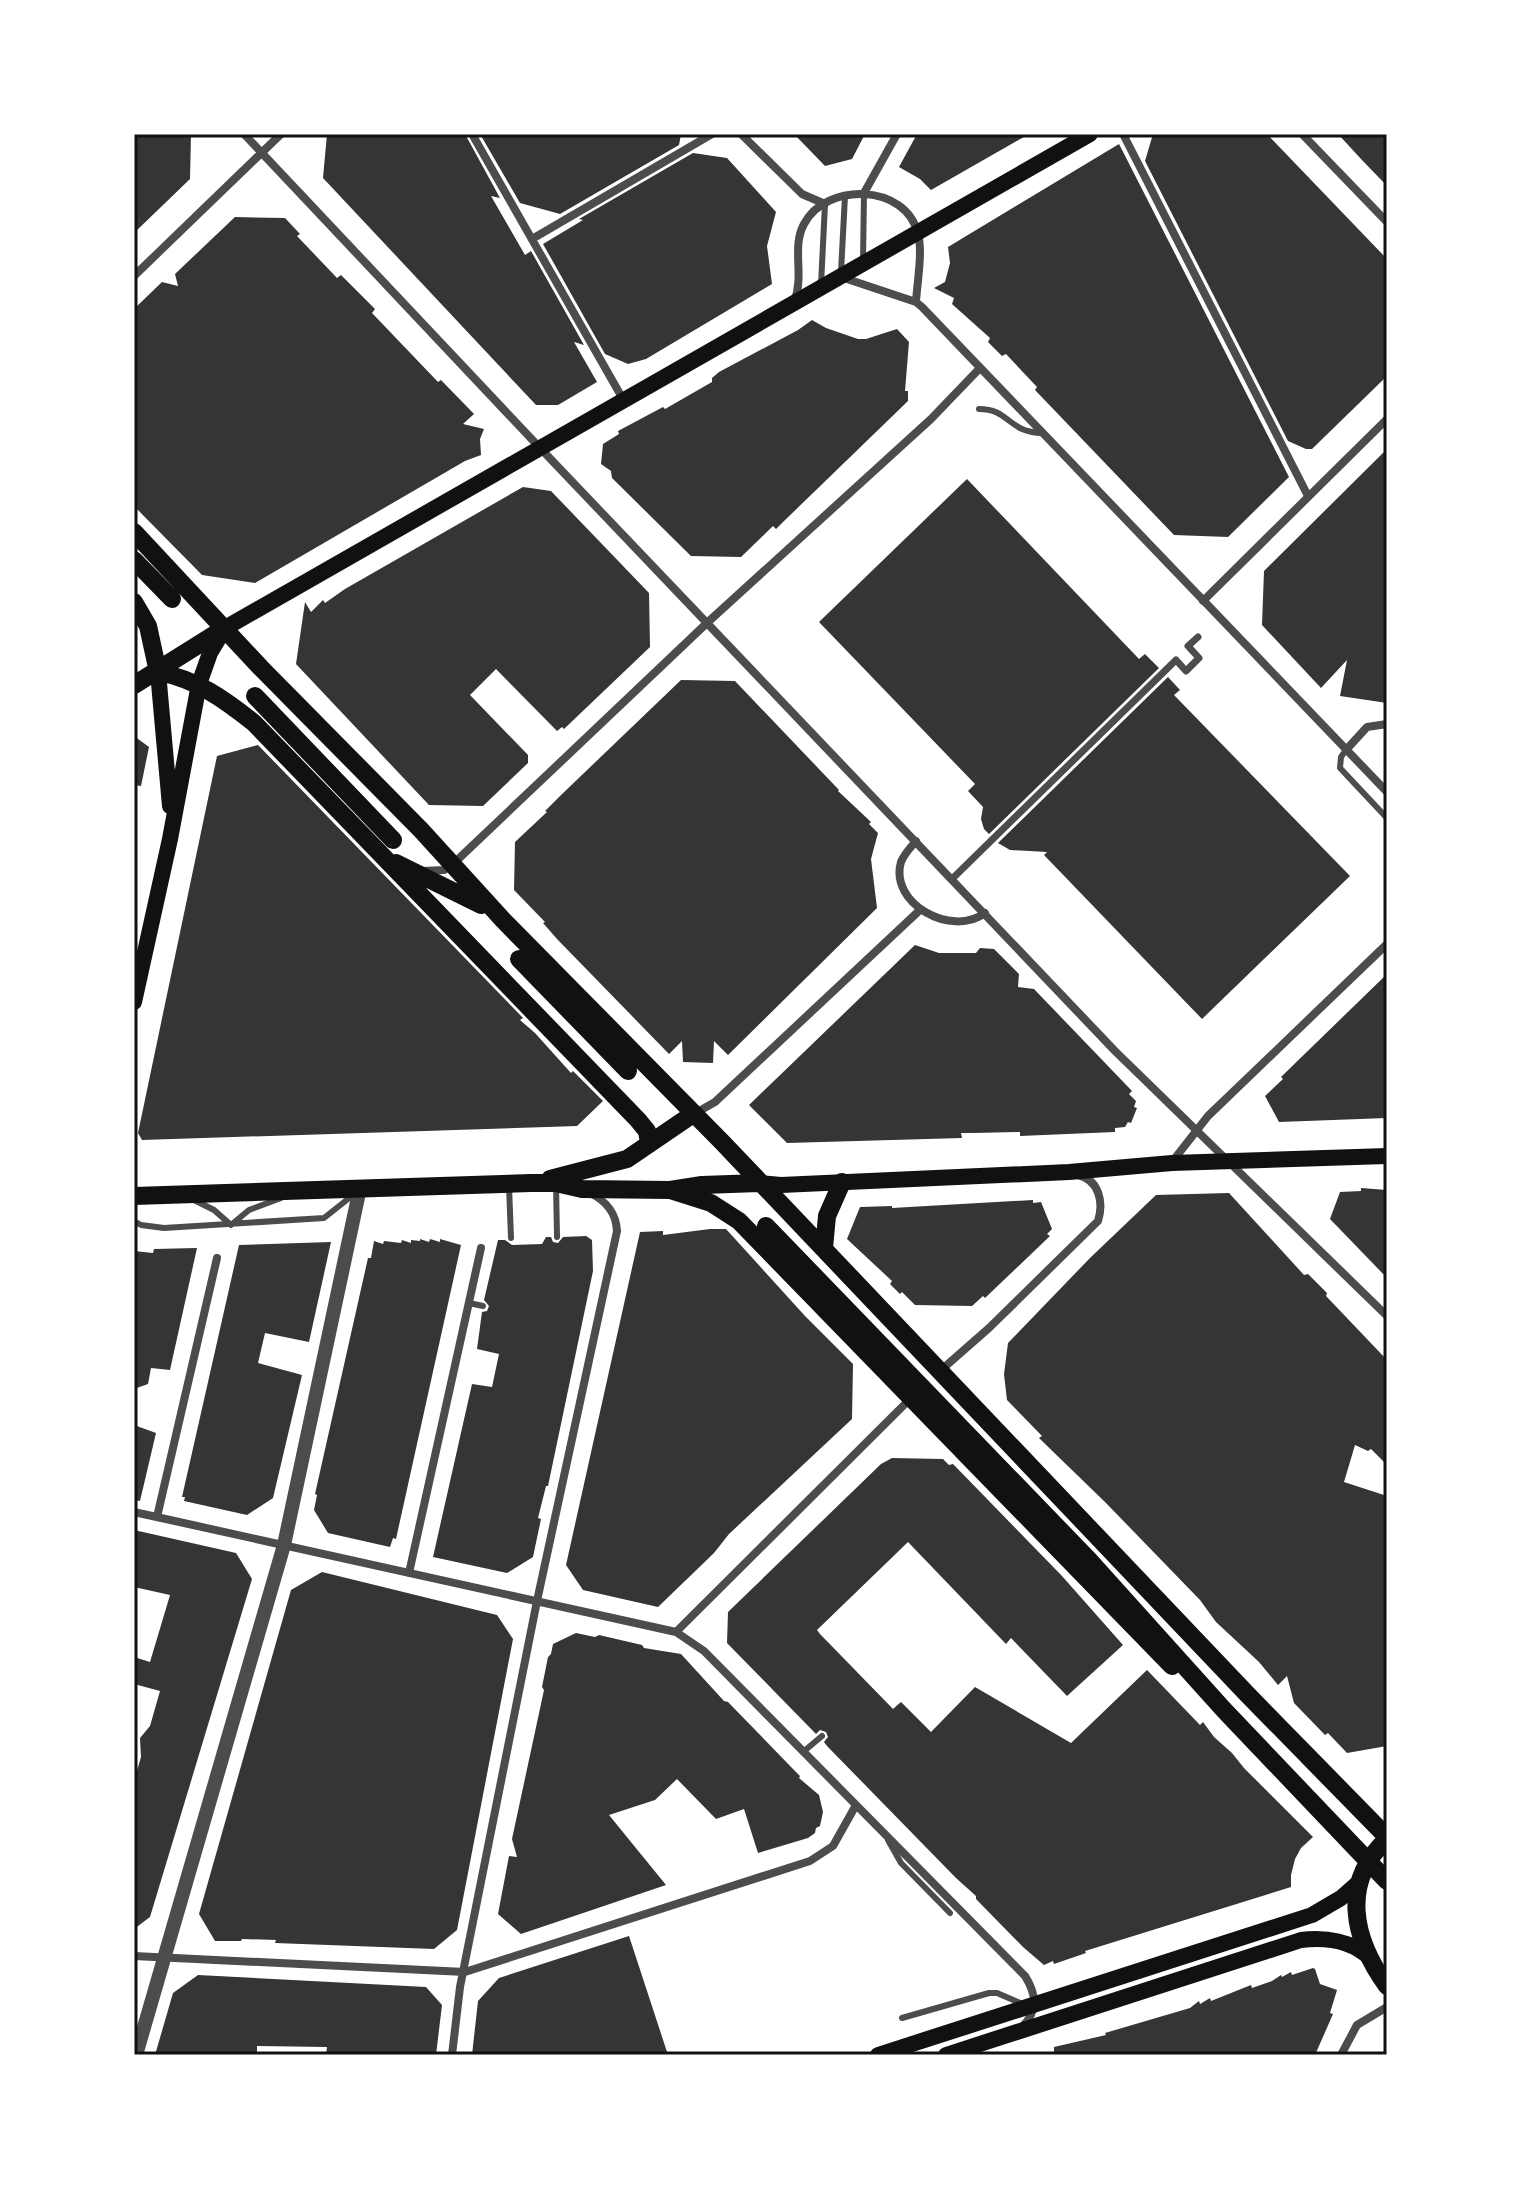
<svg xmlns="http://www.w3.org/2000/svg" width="1521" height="2189" font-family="Cabin,sans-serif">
  <rect width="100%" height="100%" fill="#fff"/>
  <path fill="#353535" d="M134,134H191L190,179L134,233Z
    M327,134H465L500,198L491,196L525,255L531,251L584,345L574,342L597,382L558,405H536L323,178Z
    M480,134H681L679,145L560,214L520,203Z
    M794,134H865L852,159L825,166Z
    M917,134H1029L931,190L920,179L899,167Z
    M1153,134H1267L1387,259V376L1312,449H1306L1288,441L1145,161Z
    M1338,134H1387V186L1361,159Z
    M1119,144L1289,477L1228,537L1174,535L1035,390L1037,387L1006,354L1002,356L988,342L990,338L952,304L954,298L934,288L945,282L950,263L948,247Z
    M693,153L727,158L776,212L767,246L772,284L646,359L628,364L605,354L543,244L583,220L579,219Z
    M235,217L285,218L300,234L297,236L337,278L341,275L375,309L372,313L438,382L441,380L474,414L463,424L484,429L480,439L481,455L465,461L255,583L202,575L134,506V309L162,282L178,286L175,274Z
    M812,320L826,328L858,339H866L897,329L909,342L905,391H908V401L782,523L776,529L773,526L741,557L691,556L612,478L611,471L601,464L603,444L619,434L618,431L663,407L665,409L712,382V378L719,372L798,330Z
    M1387,449V703L1340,696L1347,660L1321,688L1262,625L1264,571Z
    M967,479L1139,659L1145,654L1159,668L989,834L984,829L981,819L983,807L968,791L975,784L819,622Z
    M523,487L551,491L649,593L650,647L564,729L562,727L557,731L496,669L470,695L528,755V763L483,806L429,805L296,664L305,602L311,612L323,600L325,603L345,589Z
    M1168,677L1180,690L1174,695L1350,876L1202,1019L1044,855L1047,852L1010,850L998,843Z
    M681,680L735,681L839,790L838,791L871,822L869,824L878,833L871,859L877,908L728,1055L714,1041L713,1063L683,1062L682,1041L669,1054L557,939L543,923L545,922L514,890L515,842L547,812L545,811L559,797Z
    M134,736L149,747L141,786L134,785Z
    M258,745L523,1018L520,1020L535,1033L571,1073L573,1071L603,1101L577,1126L142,1140L138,1133L217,756Z
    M915,945L939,953H976L980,948L994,949L1019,974L1018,987L1034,989L1132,1091L1129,1094L1136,1101L1134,1107L1137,1108L1131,1123L1128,1122L1125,1127L1115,1128V1132L1020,1136V1132L972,1133H961L962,1138L787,1143L749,1105Z
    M1387,974V1118L1279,1122L1265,1096L1283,1079L1281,1077Z
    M1361,1188L1387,1190V1278L1330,1219L1340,1192L1361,1191Z
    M1229,1193L1304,1275L1308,1274L1327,1293L1326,1296L1387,1360V1465L1371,1449L1368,1451L1355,1445L1344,1482L1387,1496V1746L1347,1753L1328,1733L1325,1735L1294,1703L1287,1676L1278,1685L1259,1662L1216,1622L1200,1600L1106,1503L1039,1438L1042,1436L1007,1400L1004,1374L1008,1343L1090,1258L1156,1195Z
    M1033,1200V1203L1041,1202L1052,1229L1047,1234L1050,1236L985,1298L983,1296L972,1306L915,1305L902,1292L900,1294L890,1284L892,1281L847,1239L860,1207L892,1206V1208Z
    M710,1229H726L805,1316L853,1364L852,1419L729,1534L714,1553L658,1607L583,1590L566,1565L640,1232L663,1231V1235Z
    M586,1236L592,1240L593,1271L548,1486H546L538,1518L541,1519L533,1557L507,1573L433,1557L472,1384L492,1387L499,1354L477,1349L482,1312L487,1311L489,1306L484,1300L498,1240H505L512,1245L542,1244L546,1237H551L553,1242L558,1243L563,1237Z
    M420,1239L429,1242L430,1239L440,1242V1239L461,1245L396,1539L393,1538L390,1547L328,1533L314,1510L317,1495L315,1494L368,1258H371L374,1241L383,1244L384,1241L401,1243L402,1240L411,1243V1240L420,1241Z
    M331,1242L309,1342L265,1333L258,1363L302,1375L273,1498L247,1515L184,1501L185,1497H182L239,1245Z
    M197,1248L170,1370L151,1368L148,1384L134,1389V1251L153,1253L154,1249Z
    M134,1425L156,1433L140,1501L134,1500Z
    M892,1458L943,1459L949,1465L953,1464L1062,1576L1123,1645L1067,1696L1011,1638L1006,1644L908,1542L817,1630L820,1634L893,1709L901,1702L931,1732L975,1687L1071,1743L1147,1670L1200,1725L1203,1722L1214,1737L1232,1753L1244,1768L1313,1837L1301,1848L1295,1859L1291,1875V1887L1085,1951L1086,1953L1054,1964L1053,1961L1044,1965L1023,1947L976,1899V1896L956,1878L827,1746L824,1742L828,1737L826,1732L820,1730L816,1734L727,1643L728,1612L881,1464Z
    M134,1530L236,1553L252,1579L150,1917L134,1929V1781L141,1757L140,1738L150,1726L160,1691L134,1684V1657L150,1662L170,1595L134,1587Z
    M322,1572L497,1615L513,1639L457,1930L434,1949L275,1943L276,1940L242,1939L241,1941H215L199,1914L291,1590Z
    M576,1633L595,1637L599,1635L642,1645L644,1648L681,1654L724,1701L728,1702L793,1769L800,1776L799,1778L819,1795L823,1812L820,1826L816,1828L815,1833L808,1838L758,1853L744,1809L716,1819L677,1779L655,1800L609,1815L666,1885L521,1934L498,1914L509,1856L517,1857L512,1839L544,1690L542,1687L548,1657L551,1654L553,1644Z
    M629,1936L668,2055H472L478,2001L499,1978Z
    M1313,1968L1315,1969L1320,1984L1337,1990L1330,2013L1333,2014L1315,2055H1054V2047L1106,2035L1105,2033L1190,2008L1199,2001L1200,2004L1210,1998L1211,2001L1251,1985L1252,1988L1272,1981L1281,1975L1282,1977L1291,1972L1292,1975Z
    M198,1975L426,1987L442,2005L436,2055H326L327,2047L257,2046V2055H155L173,1993Z"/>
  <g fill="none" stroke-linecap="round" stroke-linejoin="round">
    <path stroke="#4c4c4c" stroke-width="6" d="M863,262L864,193
      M841,272L845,196
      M821,285L825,204
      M979,409C1010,409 1007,432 1042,433
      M1346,750L1341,757L1340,768L1386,817
      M556,1184L557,1237
      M509,1186L511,1238
      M192,1199L214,1210L231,1225L249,1210L281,1198
      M134,1221L141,1225L164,1228L324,1218L353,1195
      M469,1303L483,1306
      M803,1752L822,1736
      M888,1840L901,1863L950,1913
      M902,2018L989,1993H997L1025,2005"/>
    <path stroke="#4c4c4c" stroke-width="7" d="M953,878L1176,660L1186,671L1199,658L1188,646L1198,637"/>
    <path stroke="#4c4c4c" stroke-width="8" d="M244,134L541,449L1115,1051L1387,1316
      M472,134L624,401
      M741,134L802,194L825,204
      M1123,134L1308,496
      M1302,134L1387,222
      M864,193L897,134
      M532,239L712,134
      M134,276L281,134
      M841,277L916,302L922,307L1387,792
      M794,302C805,275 791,248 804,224C826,182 906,183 918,234C923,252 917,283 916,302
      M1203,601L1387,419
      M1346,750L1367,727L1387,724
      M916,841C911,847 904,854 901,862C889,903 951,938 985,913
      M423,871L444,870L452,865L708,622L931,419L980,368
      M694,1114L715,1102L921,909
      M1172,1162L1208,1116L1387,944
      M940,1371L989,1328L1098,1221C1104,1202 1099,1180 1078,1175
      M134,1512L676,1632L704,1651L1025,1976C1037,1995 1038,2011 1022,2027
      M157,1517L217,1258
      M409,1573L481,1248
      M676,1632L910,1399
      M134,1956L465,1972L810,1861L833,1846L856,1805
      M452,2055L460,1987L537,1601L617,1231C616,1212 606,1201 590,1193
      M1341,2055L1357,2025L1387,2007"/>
    <path stroke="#4c4c4c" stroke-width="14" d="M136,2055L284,1545L360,1188"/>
    <path stroke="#111" stroke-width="16" d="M158,672L170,806
      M134,1002L170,839L199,684L210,653L225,628L1090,134
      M759,1183L781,1185L1069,1172L1172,1163L1387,1156
      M878,2055L1312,1915L1341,1898L1358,1883
      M946,2055L1301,1940C1326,1937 1352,1941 1370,1958"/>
    <path stroke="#111" stroke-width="18" d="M134,532L261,668L421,830L503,920L722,1142L1247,1694L1387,1837
      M134,560L172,599
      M134,602L148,626L158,672
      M158,672C196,679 224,699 254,723L638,1120L647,1131L649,1143
      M134,685L225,628
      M255,696L393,840
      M396,863L481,905
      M519,959L628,1071
      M550,1179L627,1159L693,1114
      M670,1190L711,1203L739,1221L1172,1666
      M134,1196L531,1183H556L582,1189L670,1190L702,1185L759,1183
      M766,1226L1089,1560L1224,1710L1387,1881
      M824,1248L827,1216L842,1182
      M1387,1839C1340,1883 1353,1939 1387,1986"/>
  </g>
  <rect width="1521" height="2189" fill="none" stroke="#ffffff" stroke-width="272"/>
  <rect x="136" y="136" width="1249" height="1917" fill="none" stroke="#111" stroke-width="3"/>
</svg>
